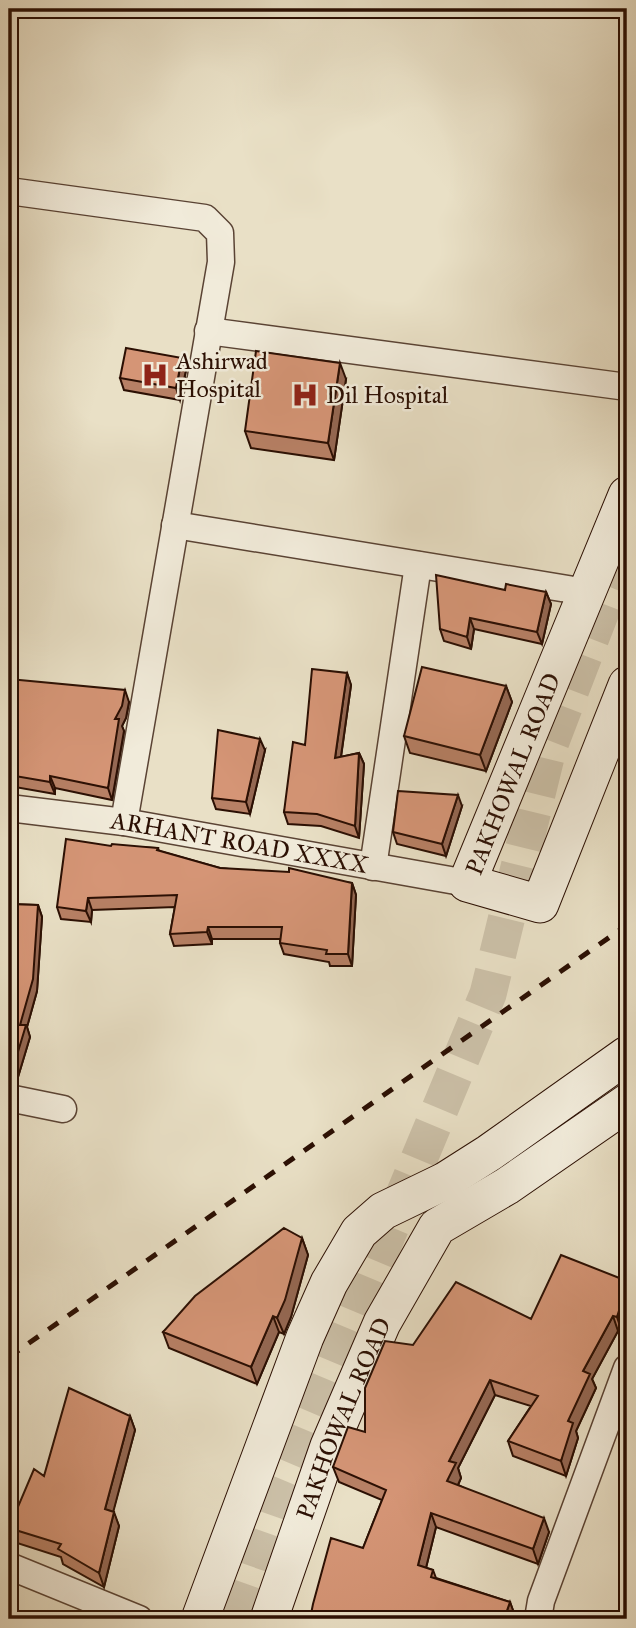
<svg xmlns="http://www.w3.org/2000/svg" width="636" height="1628" font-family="'IM FELL Great Primer',serif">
  <rect width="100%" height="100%" fill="#e9e0c6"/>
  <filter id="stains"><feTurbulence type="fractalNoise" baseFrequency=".00286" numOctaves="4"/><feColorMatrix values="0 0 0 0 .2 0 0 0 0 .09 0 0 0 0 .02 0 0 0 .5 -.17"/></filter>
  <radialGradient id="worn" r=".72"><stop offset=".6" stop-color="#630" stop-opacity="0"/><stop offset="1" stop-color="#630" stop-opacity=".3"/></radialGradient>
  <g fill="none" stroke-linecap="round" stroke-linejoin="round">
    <path stroke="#ccc1a9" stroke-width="37" stroke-dasharray="37 18" stroke-linecap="butt" d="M235,1619L281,1489L488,994L548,749L627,544"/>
    <g stroke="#5a4334" stroke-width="29">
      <g id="street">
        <path d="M9,191L205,218L220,233L221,262L124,822"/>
        <path d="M208,331L627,387"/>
        <path d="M175,525L586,592"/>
        <path id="s1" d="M9,808L124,822L467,883"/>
        <path d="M373,867L418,565"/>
        <path d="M9,1098L63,1109"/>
        <path d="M9,1566L139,1619"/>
        <path d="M538,1619L541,1601L627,1368"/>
      </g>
    </g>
    <g stroke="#2b0f03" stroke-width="39">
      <g id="secondary">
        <path d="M627,495L467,883L540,904L627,685"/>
        <path d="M200,1619L305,1337L329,1283L359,1232L383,1211L445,1181L489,1153L627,1055"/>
        <path id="s2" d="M269,1619L329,1446L382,1323L437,1227L507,1186L627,1103"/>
      </g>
    </g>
    <use href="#street" stroke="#f1ebda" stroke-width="26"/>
    <use href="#secondary" stroke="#f1ebda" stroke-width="37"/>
    <path stroke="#2b0f03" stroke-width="5" stroke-dasharray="12 12" stroke-linecap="butt" d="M9,1357L627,925"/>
  </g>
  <path fill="#b78065" stroke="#2b0f03" stroke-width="2" d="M186,370L180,400L124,390L120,378Z
    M346,379L334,460L251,448L245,431Z
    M505,590L546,592L551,604L542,644L474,629L471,649L444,641L440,629Z
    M347,673L351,685L341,757L359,753L364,764L359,838L321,826L288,824L284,812L305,745Z
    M9,679L129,702L126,718L122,726L124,731L112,800L55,788V794L9,786Z
    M506,686L512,702L486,771L410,753L404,736Z
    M265,750L250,814L216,809L212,798Z
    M462,806L446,856L397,844L393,832Z
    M111,846L158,848L159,851L220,868L352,883L356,895L352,966H330L329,962L284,954L280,943V939H212V944L174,946L170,934L175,907L92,910L91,922L61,919L57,907Z
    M9,904L38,905L42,917L37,991L27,1027L30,1037L18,1077L9,1075Z
    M302,1238L308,1255L291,1317L284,1334L279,1332L257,1384L169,1348L163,1332Z
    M627,1281V1316L622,1332L618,1331L592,1379L596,1388L576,1431L578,1438L566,1476L513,1456L508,1441L531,1406L495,1395L458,1468L461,1478L458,1485L549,1532L538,1564L436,1527L426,1568L433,1570L436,1578L510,1602L515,1616L514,1619H310L363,1548L382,1500L339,1482L333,1467L365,1432L413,1345L531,1319Z
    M130,1416L135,1430L113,1511L119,1526L104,1587L63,1564L61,1557L14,1542L9,1528L44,1476Z"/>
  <path fill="#956853" stroke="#2b0f03" stroke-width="2" d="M182,358L186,370L180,400L176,388Z
    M340,363L346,379L334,460L328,443Z
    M546,592L551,604L542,644L537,632Z
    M470,618L474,629L471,649L467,637Z
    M347,673L351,685L339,770L335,758Z
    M506,686L512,702L486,771L480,755Z
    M125,690L129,702L126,718L122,726L124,731L112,800L108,788L115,719Z
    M260,739L265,750L250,814L246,802Z
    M359,753L364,764L359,838L355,826Z
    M50,776L55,788V794L50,782Z
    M458,795L462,806L446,856L442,844Z
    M352,883L356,895L352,966L348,954Z
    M88,898L92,910L91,922L86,911Z
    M38,905L42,917L37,991L27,1027L30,1037L18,1077L14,1065Z
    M208,927L212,939V944L207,932Z
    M302,1238L308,1255L291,1317L284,1334L277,1318Z
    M627,1285V1316L622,1332L617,1317Z
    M273,1316L279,1332L257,1384L251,1367Z
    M613,1316L618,1331L592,1379L596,1388L576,1431L578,1438L566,1476L561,1461L568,1421L583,1371Z
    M490,1380L495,1395L458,1468L461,1478L453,1496L447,1481L449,1461Z
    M130,1416L135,1430L110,1524L105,1509Z
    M114,1512L119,1526L104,1587L99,1573Z
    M431,1513L436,1527L423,1580L418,1565Z
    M544,1518L549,1532L538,1564L533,1549Z
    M510,1602L515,1616L514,1619H504Z"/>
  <path fill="#d59576" stroke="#2b0f03" stroke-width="2" d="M126,348L182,358L176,388L120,378Z
    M256,351L340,363L328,443L245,431Z
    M436,575L505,590L506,584L546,592L537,632L470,618L467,637L440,629Z
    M422,667L506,686L480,755L404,736Z
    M312,669L347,673L335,758L359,753L355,826L317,814L284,812L293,742L305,745Z
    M9,679L125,690L122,706L115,719H119L108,788L50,776V782L9,775Z
    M218,730L260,739L246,802L212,798Z
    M398,791L458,795L442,844L393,832Z
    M66,839L111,846L112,844L158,848L157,850L220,868L289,872V868L352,883L348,954H326L327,950L280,943L282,927H208L207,932L170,934L177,895L88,898L86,911L57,907Z
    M9,904L38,905L33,979L20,1025H26L14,1065L9,1064Z
    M284,1228L302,1238L285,1300L277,1318L273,1316L251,1367L163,1332L195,1296Z
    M561,1255L627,1281V1285L617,1317L613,1316L583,1371L590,1374L568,1421L573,1423L561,1461L508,1441L538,1396L490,1380L449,1461L456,1463L447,1481L544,1518L533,1549L431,1513L418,1565L433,1570L431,1577L510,1602L504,1619H310L313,1604L331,1538L363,1548L386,1490L333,1467L348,1427L365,1432V1388L385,1341L413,1345L456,1282L531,1319Z
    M69,1388L130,1416L105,1509L114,1512L99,1573L58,1549L61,1544L9,1528L34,1469L44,1476Z
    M627,1449V1458L623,1455Z"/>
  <defs>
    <g id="hospital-bare" transform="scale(2.1)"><path d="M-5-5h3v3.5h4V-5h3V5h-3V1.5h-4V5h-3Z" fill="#8f2418" stroke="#f1ebda" stroke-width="2.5" paint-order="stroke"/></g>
  </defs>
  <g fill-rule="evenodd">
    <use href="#hospital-bare" x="155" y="375"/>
    <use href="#hospital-bare" x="305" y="395"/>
  </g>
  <g text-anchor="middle" stroke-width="5" stroke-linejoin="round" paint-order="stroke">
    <g font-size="24" fill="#2b0f03" stroke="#f1ebda" text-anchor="start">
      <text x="176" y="369">Ashirwad<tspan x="176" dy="28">Hospital</tspan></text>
      <text x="326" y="403">Dil Hospital</text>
    </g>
    <g font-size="24" fill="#2b0f03" stroke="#f1ebda">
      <text transform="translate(513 774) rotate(-68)" y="8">PAKHOWAL ROAD</text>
      <text dy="8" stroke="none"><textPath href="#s1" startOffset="233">ARHANT ROAD XXXX</textPath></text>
      <text dy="8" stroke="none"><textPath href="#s2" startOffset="214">PAKHOWAL ROAD</textPath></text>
    </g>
  </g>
  <rect width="636" height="1628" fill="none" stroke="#e9e0c6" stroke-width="35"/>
  <rect x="10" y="10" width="615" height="1607" fill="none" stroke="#2b0f03" stroke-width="3.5"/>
  <rect x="18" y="18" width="601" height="1593" fill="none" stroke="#2b0f03" stroke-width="2"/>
  <rect width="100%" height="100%" filter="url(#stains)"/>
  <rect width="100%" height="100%" fill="url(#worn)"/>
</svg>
